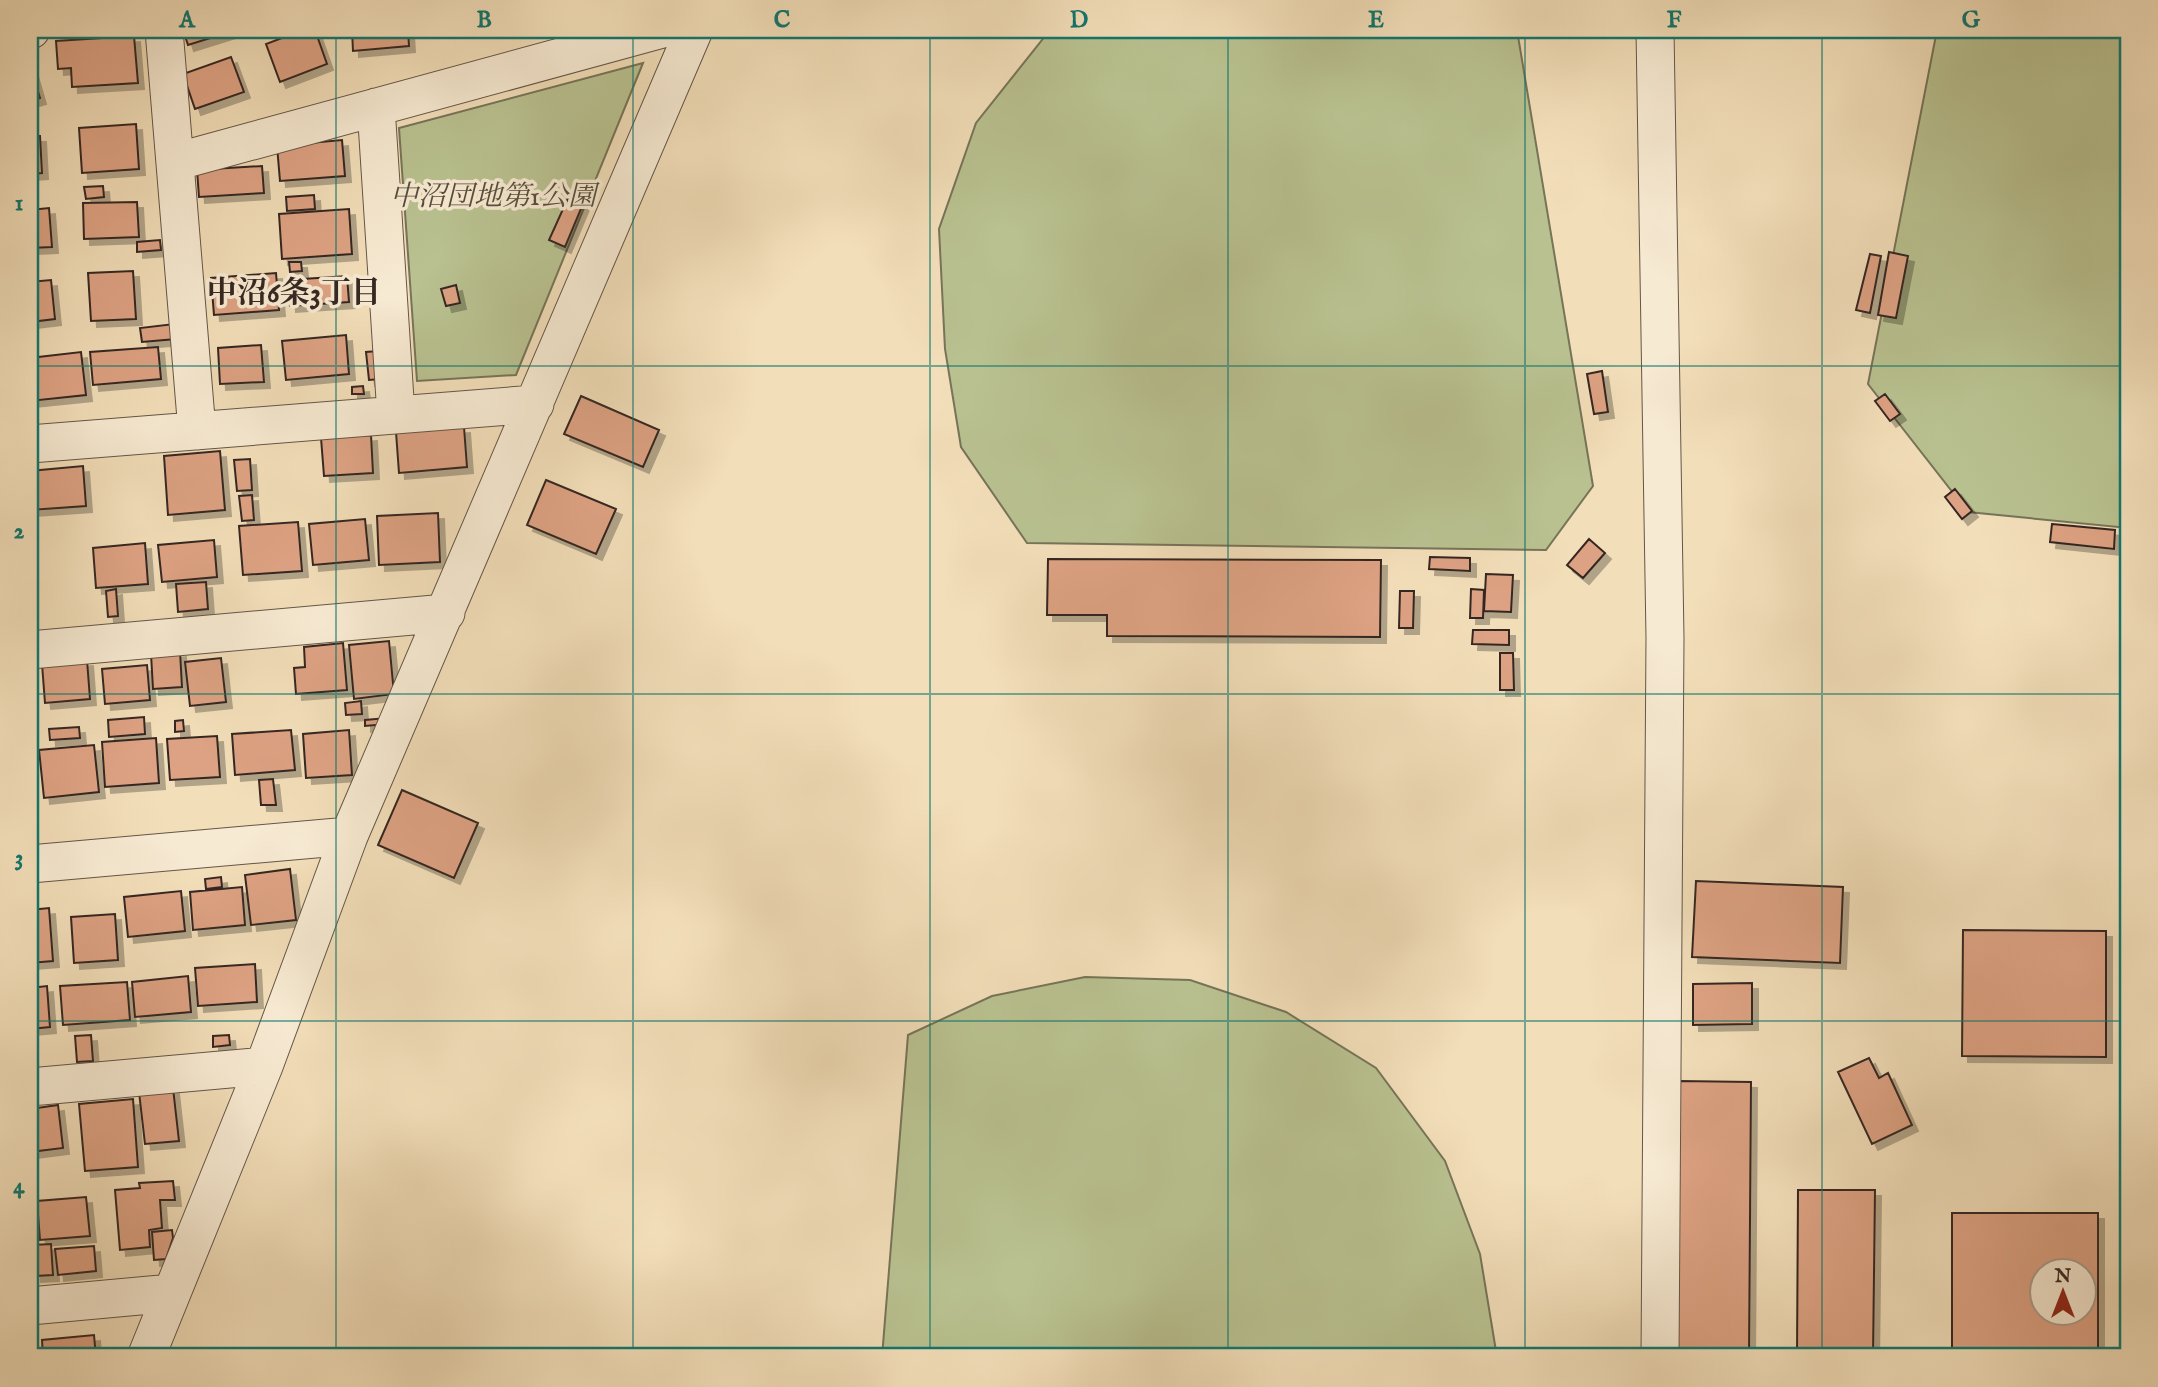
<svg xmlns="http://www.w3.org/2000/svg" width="2158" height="1387" font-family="'IM FELL English','Noto Serif JP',serif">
  <defs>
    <filter id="shadow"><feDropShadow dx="6" dy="6" stdDeviation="0" flood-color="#0004"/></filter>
  </defs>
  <rect width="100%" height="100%" fill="#f2deb9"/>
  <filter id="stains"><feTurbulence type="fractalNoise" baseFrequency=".00286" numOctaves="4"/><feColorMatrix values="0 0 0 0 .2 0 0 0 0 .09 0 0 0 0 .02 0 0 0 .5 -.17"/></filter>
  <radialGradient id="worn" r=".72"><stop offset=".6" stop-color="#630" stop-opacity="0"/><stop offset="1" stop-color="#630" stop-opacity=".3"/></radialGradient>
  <path fill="#b9c190" stroke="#777459" stroke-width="2" d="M1050,30H1517L1593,486L1546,550L1027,543L961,447L945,349L939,229L976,123Z
    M1937,30H2128V528L1968,512L1868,384Z
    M643,63L516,375L417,381L399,128Z
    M1085,977L1190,980L1286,1012L1376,1068L1445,1161L1480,1254L1497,1357H882L908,1035L992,996Z"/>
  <path fill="#dda283" stroke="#352822" stroke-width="2" fill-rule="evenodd" filter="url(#shadow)" d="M183,30H236L188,45Z
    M303,30H315L327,64L280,82L266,44Z
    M352,30H408L409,46L353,51Z
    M134,36L138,83L72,87L71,68L58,69L56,41Z
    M231,57L244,92L195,109L183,74Z
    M30,64L40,98L30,101Z
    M136,124L139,169L82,173L79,128Z
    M30,136H40L42,173L30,174Z
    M342,140L345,176L280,181L277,146Z
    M262,166L264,193L199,197L197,170Z
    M103,186L104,197L86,199L84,187Z
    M314,195L315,209L287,211L286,197Z
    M568,198L583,204L565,247L549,240Z
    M137,202L139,237L84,239L83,203Z
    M49,208L52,247L30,248V210Z
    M349,209L352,254L282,259L279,214Z
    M160,240L161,250L137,252V242Z
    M1889,252L1908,256L1896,318L1878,315Z
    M1870,254L1881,256L1870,313L1856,310Z
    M289,262H301L302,271L290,272Z
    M133,271L136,319L91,321L88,273Z
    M276,273L279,310L214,315L211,278Z
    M347,276L349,302L290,306L288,280Z
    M51,280L55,319L30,322V282Z
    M456,285L460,303L446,306L441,289Z
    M174,324L176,339L142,342L140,328Z
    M346,335L349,374L286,380L282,341Z
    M261,345L264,382L220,384L218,348Z
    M158,347L161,379L93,385L90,352Z
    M378,351L381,379L369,380L366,352Z
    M81,352L86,395L30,401V358Z
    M1602,371L1608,412L1594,414L1587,374Z
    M363,386L364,394H352V387Z
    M1885,394L1900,414L1890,421L1875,401Z
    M581,396L659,430L643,467L564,434Z
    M464,427L467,467L399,473L396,432Z
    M371,435L373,473L324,476L321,438Z
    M220,451L225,510L168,515L164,456Z
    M250,459L252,490L237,491L234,460Z
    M83,466L86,506L30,510V471Z
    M546,480L616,509L596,554L527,525Z
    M1955,489L1972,511L1962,519L1945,497Z
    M252,495L254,520L242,521L239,496Z
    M438,513L440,562L379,565L377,516Z
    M365,519L369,560L313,565L309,524Z
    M298,522L302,571L243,575L239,526Z
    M2052,524L2115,530L2114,549L2050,542Z
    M1589,539L1605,553L1583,578L1567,565Z
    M214,540L217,577L162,582L158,545Z
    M145,543L148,584L96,588L93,548Z
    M1430,557L1470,558V571L1429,569Z
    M1048,559L1381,560L1380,637L1107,636V615H1047Z
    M1486,574L1513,575L1511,612L1484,611Z
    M206,582L208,609L178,612L176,584Z
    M116,589L118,616L108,617L106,591Z
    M1471,589L1484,590L1483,618H1470Z
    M1400,591H1414L1413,628H1399Z
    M1473,630H1509V645L1472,644Z
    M389,641L394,694L354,699L349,645Z
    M343,643L347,690L296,694L294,668L305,667L304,647Z
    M180,651L182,687L153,689L151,654Z
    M1500,653H1513L1514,690H1500Z
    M221,658L226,702L190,706L185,662Z
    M87,660L90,699L45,703L42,664Z
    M147,665L150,700L105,704L102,669Z
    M361,701L362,714L346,715L345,703Z
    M144,717L145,734L109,737L108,720Z
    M387,718V724L365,726V720Z
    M183,720L184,731L175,732V721Z
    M79,727L80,738L50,740L49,729Z
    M291,730L295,770L235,775L232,734Z
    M349,730L352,775L306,778L303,734Z
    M217,736L220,777L170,780L167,739Z
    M156,738L159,783L105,787L102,742Z
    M94,745L99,792L44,798L39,750Z
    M273,779L276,805H261L259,780Z
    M402,790L478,823L454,878L378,845Z
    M290,869L296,920L251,925L245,875Z
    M221,877L222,887L206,889L205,879Z
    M1696,881L1843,887L1840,963L1692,957Z
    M242,887L245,925L193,930L190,892Z
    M181,891L185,931L128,937L124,897Z
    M49,908L53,961L30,963V910Z
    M115,914L118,960L74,963L71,917Z
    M1963,930L2106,931V1057L1962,1056Z
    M255,964L257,1002L198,1006L195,968Z
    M188,976L191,1012L135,1017L132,982Z
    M127,982L130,1020L63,1025L60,986Z
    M1752,983V1024L1693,1025V984Z
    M47,986L50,1027L30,1029V988Z
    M91,1035L93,1061L77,1062L75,1036Z
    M229,1035L230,1045L213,1047V1036Z
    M1869,1058L1879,1078L1888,1073L1912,1125L1872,1144L1838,1072Z
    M1679,1081L1751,1082L1749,1357H1676Z
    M173,1088L179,1141L145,1144L139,1092Z
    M133,1099L138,1167L85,1171L79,1104Z
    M58,1105L63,1148L30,1152V1109Z
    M173,1181L175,1200H160L162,1228L149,1230L150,1247L120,1250L115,1190L140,1188L139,1183Z
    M1798,1190H1875L1873,1357H1797Z
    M86,1197L90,1236L40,1240L37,1201Z
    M1952,1213H2098V1357H1952ZM2042,1272H2084V1314H2042Z
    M172,1230L173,1238L166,1259L154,1260L152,1232Z
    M51,1244L53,1275L35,1276L33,1245Z
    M94,1246L96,1271L58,1275L55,1249Z
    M94,1335L96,1357H43L42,1340Z"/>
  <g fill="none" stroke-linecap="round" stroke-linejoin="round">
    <g stroke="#645648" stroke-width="39">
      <path id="street" d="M30,30H31
        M164,30L197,431
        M1655,30L1665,638L1660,1357
        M376,107L396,415
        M175,162L659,30
        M30,444L535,404
        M30,650L446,613
        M30,864L349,836
        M30,1087L264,1066
        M30,1306L172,1293
        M146,1357L264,1066L349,836L694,30"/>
    </g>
    <use href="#street" stroke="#f7ead2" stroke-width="37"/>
  </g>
  <path fill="none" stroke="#0f766e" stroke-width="2" stroke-opacity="0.55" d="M336,30V1357M633,30V1357M930,30V1357M1228,30V1357M1525,30V1357M1822,30V1357M30,366H2128M30,694H2128M30,1021H2128"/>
  <g text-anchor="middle" stroke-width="7" stroke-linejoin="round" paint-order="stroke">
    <g font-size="28" font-style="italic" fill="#564e3e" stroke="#f7ead2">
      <text x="493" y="205">中沼団地第1公園</text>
    </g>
    <g font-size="30" font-weight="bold" fill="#352822" stroke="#f7ead2">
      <text x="294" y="302">中沼6条3丁目</text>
    </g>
  </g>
  <rect width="2158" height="1387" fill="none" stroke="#f2deb9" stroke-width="77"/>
  <g transform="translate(2063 1292)"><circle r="33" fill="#f7ead2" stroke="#a99c8c" stroke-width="2"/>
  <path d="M0-5L12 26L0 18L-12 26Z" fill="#8f2418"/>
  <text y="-10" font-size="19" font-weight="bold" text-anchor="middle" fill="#352822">N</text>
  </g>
  <rect x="38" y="38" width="2082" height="1310" fill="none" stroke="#0f766e" stroke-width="2.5"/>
  <g font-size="23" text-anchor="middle" font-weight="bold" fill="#0f766e">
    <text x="187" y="27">A</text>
    <text x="484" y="27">B</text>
    <text x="782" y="27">C</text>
    <text x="1079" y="27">D</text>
    <text x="1376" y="27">E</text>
    <text x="1674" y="27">F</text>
    <text x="1971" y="27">G</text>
    <text x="19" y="210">1</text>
    <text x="19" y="538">2</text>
    <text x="19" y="865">3</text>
    <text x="19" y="1193">4</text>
  </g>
  <rect width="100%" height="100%" filter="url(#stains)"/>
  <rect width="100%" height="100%" fill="url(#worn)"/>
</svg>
